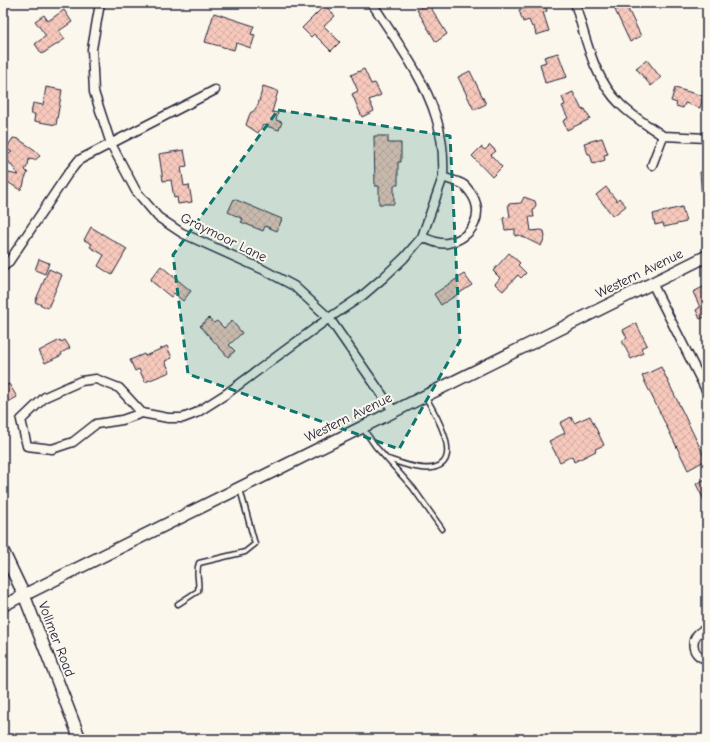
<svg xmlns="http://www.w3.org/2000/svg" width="710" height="742" font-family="'Comic Neue',sans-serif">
  <defs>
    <pattern id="building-cross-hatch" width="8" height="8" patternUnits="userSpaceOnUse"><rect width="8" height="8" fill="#f7c9bc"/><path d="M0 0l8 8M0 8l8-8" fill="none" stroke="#d3aca2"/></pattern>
  </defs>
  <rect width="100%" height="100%" fill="#fbf7ec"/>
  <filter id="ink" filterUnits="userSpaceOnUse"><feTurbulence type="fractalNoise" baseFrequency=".025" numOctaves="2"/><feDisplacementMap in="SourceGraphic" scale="8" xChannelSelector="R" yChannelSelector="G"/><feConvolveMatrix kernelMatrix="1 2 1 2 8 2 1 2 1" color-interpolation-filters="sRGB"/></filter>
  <g filter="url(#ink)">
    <path fill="url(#building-cross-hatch)" stroke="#22223b" d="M428,3L447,34L436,42L417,10Z
      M541,3H545L547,11L543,12L549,31L536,35L534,26L532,27L529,20L523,22L519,10Z
      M325,5L335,16L324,26L340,42L331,51L314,34L311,37L302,28Z
      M626,5L641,36L630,42L615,10Z
      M64,10L72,22L59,31L65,39L42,54L35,44L46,36L35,21L44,15L48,21Z
      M214,13L254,26L251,34L255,35L251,48L236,43L234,50L205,42Z
      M558,53L567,77L545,83L540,64L546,62L544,57Z
      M647,60L661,78L651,86L636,68Z
      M364,69L371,84L375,83L381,95L369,100L374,111L362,117L352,94L358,91L351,75Z
      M470,71L486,104L474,110L458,77Z
      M263,86L278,91L272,112L278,113L276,120L282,122L279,130L263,125L258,133L246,125L249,116L251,112H253L258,105Z
      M46,87L62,90L56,125L34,121L35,114H31L33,103L43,105Z
      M675,88L703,96L700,108L685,103L683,108L676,106L677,103L671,101Z
      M573,92L582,110L585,109L590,119L567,130L563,121L568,118L562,106L565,105L562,97Z
      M374,136H388V143H401V162H398V185H394V204H379V186H375Z
      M13,138L18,139L35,150L40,156L35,160L29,159L28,165L25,170L28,173L25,178L23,187L20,190L3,179V172L19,175L5,157L12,152L6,149Z
      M602,138L608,154L604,155L605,160L593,164L590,154H588L584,143Z
      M490,145L496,151L491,155L502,167L492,177L472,156L481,147L485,150Z
      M184,150L187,166L181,167L184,186L189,185L192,202L178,204L177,197L174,198L171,180L163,181L159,154Z
      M700,172H707V198L702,199Z
      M606,187L617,201L619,198L626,206L613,216L596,195Z
      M524,197L535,201L536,205L533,211L534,217H529L531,231L541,230L544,231L545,237L541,246L519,235L515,236V229L505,230L503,218L510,217L508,204L521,203Z
      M234,199L282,219L277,231L265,226L263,231L241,222L243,219L228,212Z
      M682,207L686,222L664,227L663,223L655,225L653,214Z
      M91,227L127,249L112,275L98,266L104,255L90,247L92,244L84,240Z
      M509,253L520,263L518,265L526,273L521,278L518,275L503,291L495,284L500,278L493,271Z
      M39,259L49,263L45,274L35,270Z
      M161,266L191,291L183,301L174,293L171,297L150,280Z
      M49,269L62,275L48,308L35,302Z
      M464,274L472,285L441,305L434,294Z
      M707,285V322L705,317L700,319L696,310L700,307L693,292Z
      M209,318L214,323L217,321L224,328L232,321L242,333L229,345L235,351L228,357L200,326Z
      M636,323L647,345L641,348L643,353L631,359L622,341L627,338L623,330Z
      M60,340L61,342L65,340L70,348L61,353L62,355L45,363L39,351Z
      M167,346L172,358L165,361L170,372L145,382L139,369L135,371L130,360L144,354L145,356Z
      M661,367L706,460L688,470L642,376Z
      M9,384L17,397L3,405V387Z
      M590,416L604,445L595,449L596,451L574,462L572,456L560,462L549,441L565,433L560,423L571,417L574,423Z
      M707,478V506L696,484Z"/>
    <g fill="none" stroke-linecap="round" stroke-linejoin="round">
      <g stroke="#22223b" stroke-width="7">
        <path id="service" d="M362,427L376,447L413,488L442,529
          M388,459C400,463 424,472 436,467C463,459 434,411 425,396
          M178,604L198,591C200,582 195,572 199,563L245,552L255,544L240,489"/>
      </g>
      <g stroke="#22223b" stroke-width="11">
        <path id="minor" d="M100,3L92,49L94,92L111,144L136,191L158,217L182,233L262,269L294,286L329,318L394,412
          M372,3C394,38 424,77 436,117C442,136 444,157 443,177C449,180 458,181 464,185C466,186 468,190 470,192C486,213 473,238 448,243C439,245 430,240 422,237
          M575,3C586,39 593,78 621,105C633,117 649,126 663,136L652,165
          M663,136L707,138
          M3,267L8,263L67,175L79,160L215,90
          M652,283L707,392
          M142,413L122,420L96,424L73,442L52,449L27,446L21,420L45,397L81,381L96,379L119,388L142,413L168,418H183L196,413L226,394L329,318L362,296L383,278L404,258L422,237L443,177
          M707,629C689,633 689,656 707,659"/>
      </g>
      <g stroke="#22223b" stroke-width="13">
        <path id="tertiary" d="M3,606L24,595"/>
      </g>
      <g stroke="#22223b" stroke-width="14">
        <path id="secondary" d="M3,551L24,595L80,739
          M24,595L707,256"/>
      </g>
      <use href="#service" stroke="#fbf7ec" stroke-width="4"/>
      <use href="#minor" stroke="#fbf7ec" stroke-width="8"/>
      <use href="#tertiary" stroke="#fbf7ec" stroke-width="10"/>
      <use href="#secondary" stroke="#fbf7ec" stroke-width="11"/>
    </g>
  </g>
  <path fill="#0f766e" fill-opacity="0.2" stroke="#0f766e" stroke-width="3" stroke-dasharray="8 5" stroke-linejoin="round" d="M278,110L450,136L460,341L399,449L188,374L173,255Z"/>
  <g text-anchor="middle" stroke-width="4" stroke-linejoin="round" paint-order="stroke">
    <g font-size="14" fill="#22223b" stroke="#fbf7ec">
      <text transform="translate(224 237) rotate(26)" y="5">Graymoor Lane</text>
      <text transform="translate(639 273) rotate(-26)" y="5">Western Avenue</text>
      <text transform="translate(348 417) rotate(-26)" y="5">Western Avenue</text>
      <text transform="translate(57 639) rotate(69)" y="5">Vollmer Road</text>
    </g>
  </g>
  <rect width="710" height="742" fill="none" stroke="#fbf7ec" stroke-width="16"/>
  <rect x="8" y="8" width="694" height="726" fill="none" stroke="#22223b" stroke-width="1.5" filter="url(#ink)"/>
</svg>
